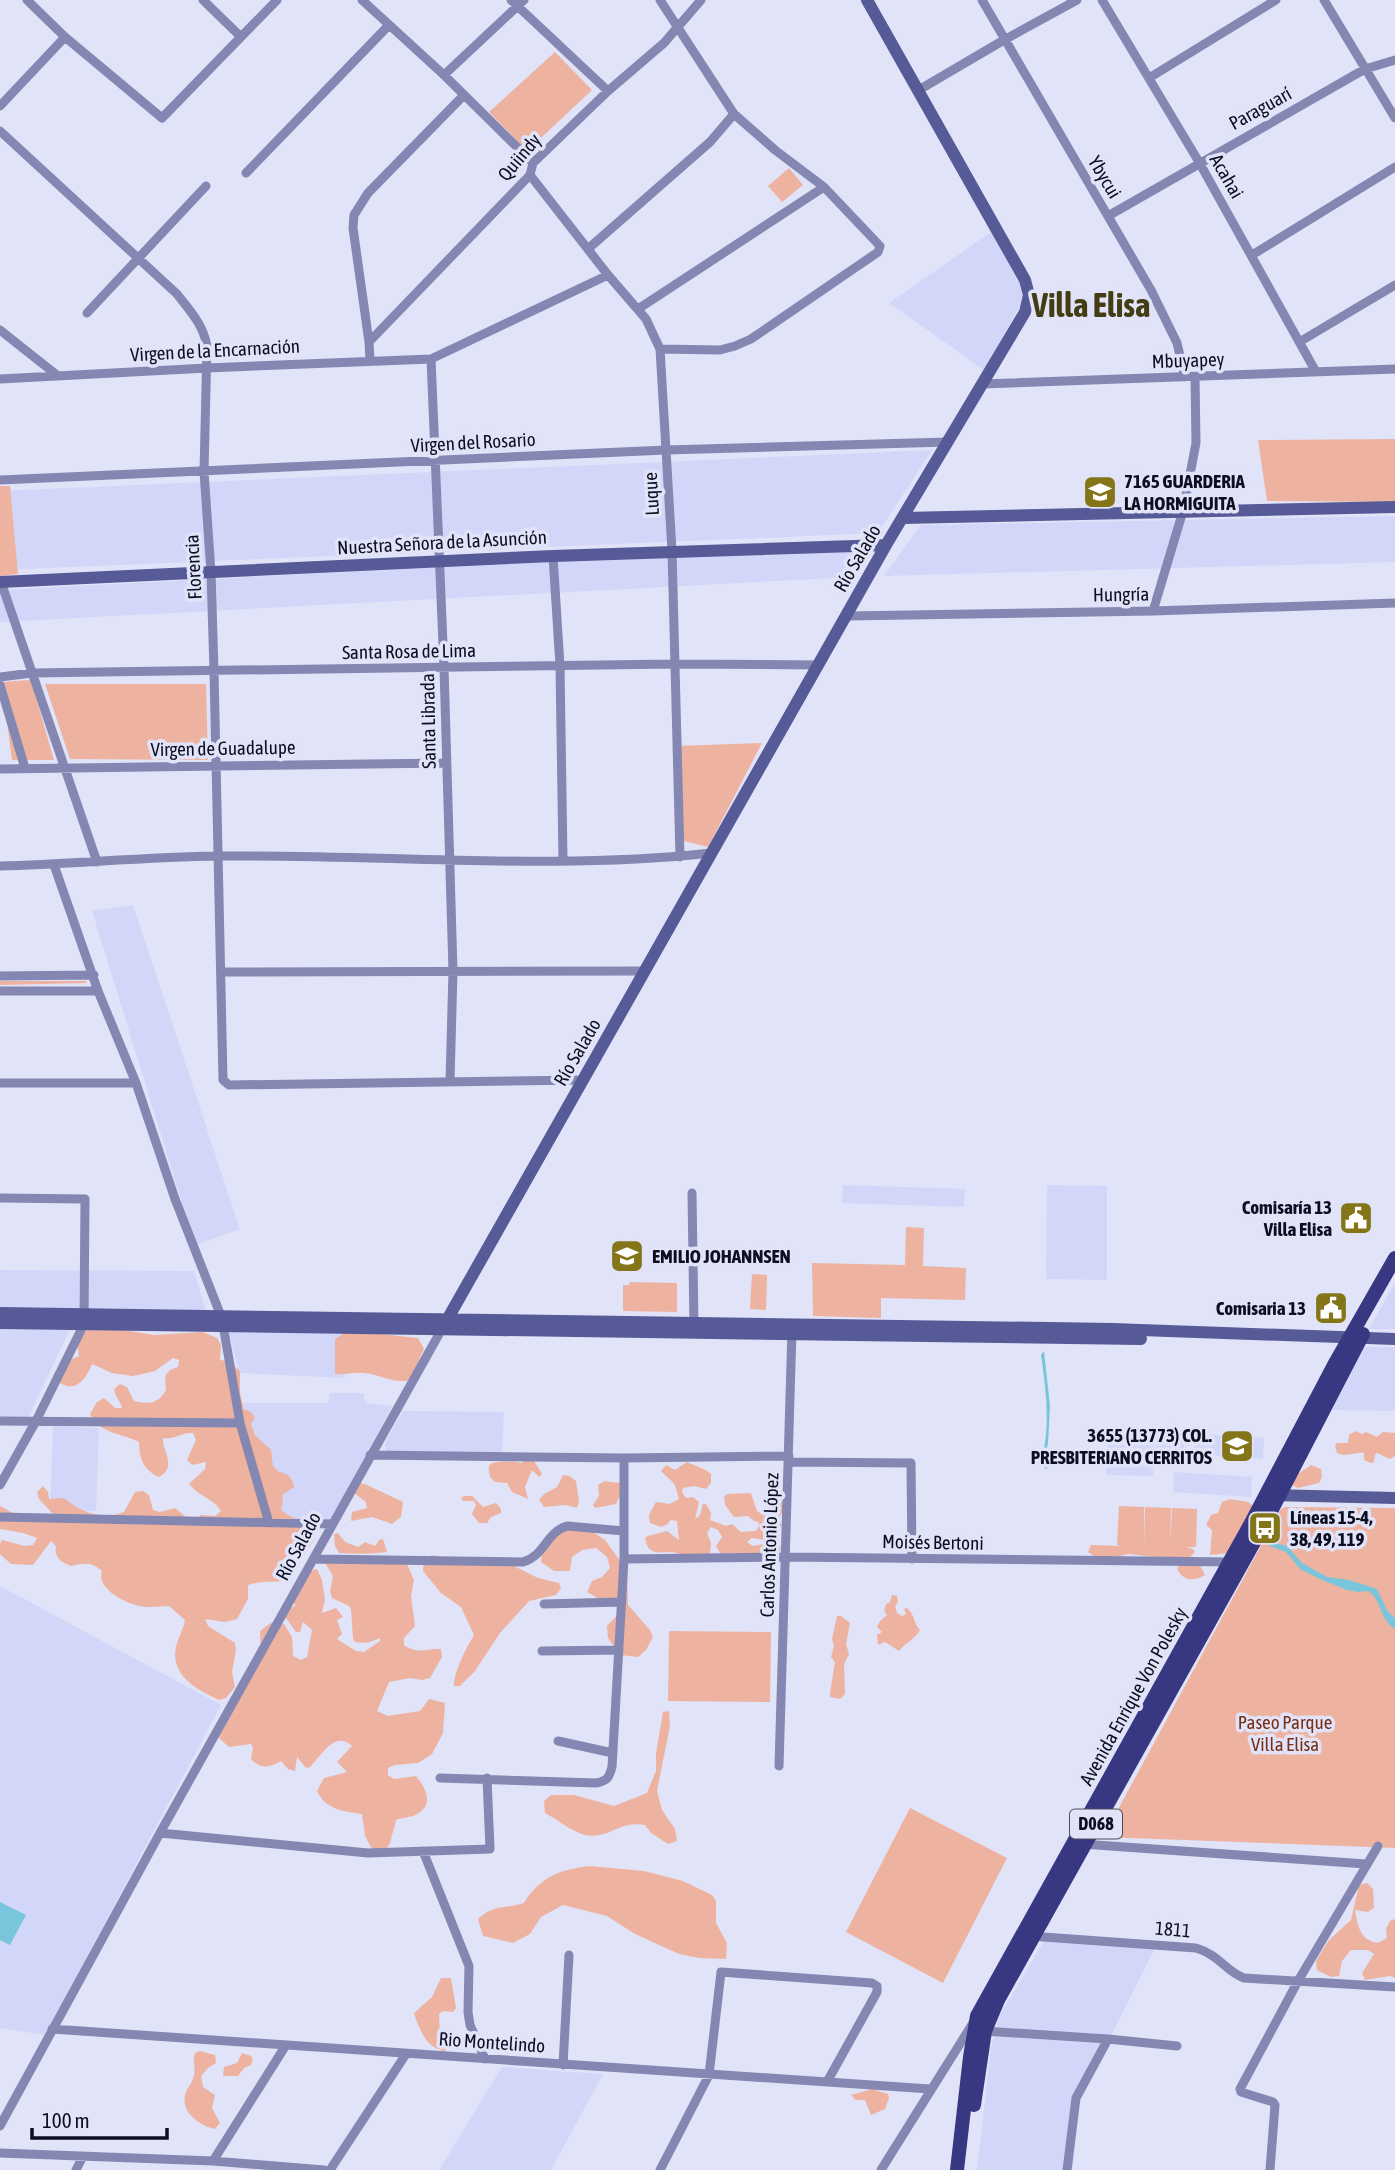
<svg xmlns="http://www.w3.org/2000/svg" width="1395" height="2170" font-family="'Asap Condensed',sans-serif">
  <rect width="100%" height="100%" fill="#e1e3f8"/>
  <path fill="#d2d7f9" d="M991,232L1026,295L984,370L889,303Z
    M932,450L878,533L0,570V491Z
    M1395,516V562L884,576L921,525Z
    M870,545L853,577L0,622V590Z
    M133,905L240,1229L195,1245L92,911Z
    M843,1185L965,1189L964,1207L842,1203Z
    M1047,1185L1107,1186V1280L1046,1279Z
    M0,1270L194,1271L206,1311L0,1308Z
    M1395,1282V1329H1369Z
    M0,1329H70L27,1420L0,1419Z
    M229,1331L346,1334L344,1378L239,1373Z
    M1364,1347H1395V1411L1332,1410Z
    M330,1393H364L365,1403L392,1406L332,1519L328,1521L278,1519L271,1514L244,1403H328Z
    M403,1411L504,1412L502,1452L389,1453L386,1450L385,1443Z
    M53,1426L99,1428L96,1511L50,1510Z
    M1108,1432L1154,1434L1153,1476L1106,1475Z
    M1195,1434L1264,1438L1263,1459L1194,1454Z
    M1165,1435L1184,1436V1467H1164V1453L1156,1452V1442L1164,1443Z
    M1174,1472L1252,1477L1251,1497L1173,1492Z
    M0,1586L221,1705L45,2035L0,2028Z
    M1044,1941L1158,1942L1079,2100L1073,2170H977L991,2048L1000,2015Z
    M502,2067L603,2074L551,2170H439Z"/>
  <path fill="#edb3a0" d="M555,52L592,90L527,151L489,112Z
    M789,168L803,185L782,202L768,186Z
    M1395,439V502L1267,501L1258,440Z
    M0,486H10L18,574L0,576Z
    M31,680L54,760H12L2,682Z
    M45,684H206L208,760L70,759Z
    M762,743L708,847L680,840L676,746Z
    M0,981H86L87,983L0,985Z
    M906,1227L924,1228L923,1266L966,1268L965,1300L881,1298V1318L813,1316L812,1263L905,1265Z
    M752,1274L767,1275L766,1310L750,1309Z
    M630,1282L677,1283V1312L623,1311V1285H629Z
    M100,1326L154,1335L203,1332L217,1338L221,1345L220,1360L228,1361L240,1371V1393L244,1409L251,1412L255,1418L251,1424L255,1435L271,1450L273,1466L279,1472C289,1474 292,1477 294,1487L282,1495L283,1502L281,1509C288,1518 303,1520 314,1526L313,1541L289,1580C274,1583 263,1580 248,1585V1599L237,1619L225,1622L205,1619L208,1626L235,1643L236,1650L232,1672L235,1687L226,1698L219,1700C198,1690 170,1676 176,1647C178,1638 183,1630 185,1620L169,1606C160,1606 149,1608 140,1606C124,1603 96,1588 102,1571C91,1562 85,1563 71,1566C61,1562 54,1558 56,1546L51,1541L33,1565L11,1564L0,1554V1544L2,1540L25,1546L33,1545L37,1538L23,1533L0,1529V1506L18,1516L53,1514L39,1499L37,1492L43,1486L48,1492L49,1499L64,1498C81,1512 102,1521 124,1512L135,1492L143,1491L149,1495L153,1510L160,1512L175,1508L187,1518L195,1520L201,1515L215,1516L221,1511C213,1498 198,1496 189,1484L205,1469L206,1462L192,1465L187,1460L196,1440L193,1433C181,1432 175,1440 163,1438C162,1452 178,1466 159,1477C143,1470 139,1458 139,1442C122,1433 99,1434 90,1414L97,1402L104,1398L115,1408H122C120,1400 115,1397 114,1389L120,1384L127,1387L134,1401C149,1404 157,1405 166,1390L165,1376L170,1370L178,1367L179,1360L173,1358L155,1371L133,1376L112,1373L92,1364C85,1381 74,1395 56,1380L54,1373L65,1362L79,1356L77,1342L85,1331Z
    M361,1332L418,1338L424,1349C418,1360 415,1373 407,1381C388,1382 380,1374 363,1373C353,1372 344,1375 335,1374V1339L344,1333Z
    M1355,1431L1362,1434L1366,1432L1377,1437L1383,1432L1395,1433V1456L1390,1459L1377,1453L1375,1455L1374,1462L1371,1463L1364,1460V1453C1356,1451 1347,1458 1337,1453L1335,1446L1337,1443H1348L1349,1435Z
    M527,1459L534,1461L542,1474L539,1477L532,1470L525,1487L528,1499L512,1492L507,1483L495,1482L490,1477C490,1477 488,1466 489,1466C491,1460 515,1461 521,1463Z
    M687,1462C695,1466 703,1467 711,1474V1483L706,1489L694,1486L683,1488L682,1492L686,1498L693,1497L699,1502L695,1519L700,1515L703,1504H706L711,1513L710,1520L726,1526L732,1524L741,1532L756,1531L760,1525L758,1522L754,1521L748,1516L734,1517L725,1505L724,1497L727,1494L751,1493L757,1511L763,1515L771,1512L775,1498L782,1502L784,1509L779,1518L781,1525L778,1535L764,1540L752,1538L747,1542L753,1546L775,1542L781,1547L780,1551L777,1554L720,1553L716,1546L722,1537L718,1530L711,1527L707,1533L711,1543L710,1553L706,1555C699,1555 690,1556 682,1555C679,1554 675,1552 671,1552C658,1552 648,1556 645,1538L648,1536L667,1531L679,1540L677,1521L670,1520L668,1524L661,1527L650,1523L649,1515L656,1502L670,1504L679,1499C673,1477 675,1486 661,1471L666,1465L675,1470Z
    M1311,1465L1321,1469L1322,1477L1319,1483L1298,1488L1292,1485V1478Z
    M563,1475L569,1476L576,1481L579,1502L577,1508L566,1505L544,1507L539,1500L544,1494L557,1487Z
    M605,1481C619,1485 635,1477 624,1502L619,1497L616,1504L595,1508L593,1505L599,1496L598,1485Z
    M355,1483L365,1484L403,1502L401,1517L392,1524L372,1517L351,1521L352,1512L367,1508L366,1502L354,1493Z
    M464,1496H472L483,1507L496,1503L501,1509V1513L491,1517L487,1523H479L472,1514L476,1505L474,1501H463L461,1498Z
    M1230,1499L1248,1502L1253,1506L1229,1553L1210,1555L1212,1530L1206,1525L1211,1515L1218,1513L1222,1502Z
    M1119,1506L1144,1507V1545L1145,1507L1171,1508L1170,1546L1172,1508L1197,1509L1196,1547H1186L1193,1549L1195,1552L1189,1558L1197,1560L1205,1575C1194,1582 1183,1581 1177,1569L1180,1563L1174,1559L1129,1554L1106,1559L1094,1556L1088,1552L1091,1545L1121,1546L1117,1545Z
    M1285,1507L1395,1508V1848L1103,1837L1281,1509Z
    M554,1530H590L605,1540L627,1570L628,1605L650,1630L653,1637L646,1650L638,1657L620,1655L608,1638L607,1626L620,1612L619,1605L605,1602L587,1592L592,1581L602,1577L610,1568L607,1557L596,1548L582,1550L572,1557L570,1571H554L541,1562L542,1551Z
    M338,1533L345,1542L358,1547L365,1542L375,1546L379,1540L383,1539L387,1552C371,1554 355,1554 339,1553L335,1546L334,1534Z
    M432,1555L455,1561L506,1562L538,1578L559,1583L561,1588L556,1595L529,1601L500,1633L475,1671L460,1686H454C453,1674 467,1646 474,1635L461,1607L441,1593L423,1571L424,1559Z
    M325,1563L407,1564L414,1580L411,1596L415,1626L404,1638V1645C417,1655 427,1648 441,1649L442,1657L430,1678L422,1680L410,1678L389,1682L377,1711L388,1716L420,1711L429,1699L445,1703L443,1733L432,1754L418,1763L395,1765L388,1768V1775L394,1779L416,1776C425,1787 435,1804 417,1814C411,1818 403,1817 396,1820L390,1843L386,1849H372L365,1836L362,1814C343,1811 326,1810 317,1791L324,1778L347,1772L337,1762L352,1746C335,1730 322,1755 310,1767L306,1768L297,1757L295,1771L288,1769L281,1761C270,1768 260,1769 251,1759L253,1748L251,1744L229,1747L219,1738L221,1730L261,1651L260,1631L272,1622L284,1624L292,1637L293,1656L301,1660L307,1657L312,1630L303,1622L300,1632H296L283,1614L288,1609L295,1606L294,1602L310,1571L317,1569L322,1580L325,1600L322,1613L336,1608L343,1617L337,1620L342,1634L337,1639L356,1651L364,1652L380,1641V1638L367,1643L355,1642L353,1639L351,1609L349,1606L332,1598L330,1591L333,1576Z
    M892,1595L897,1596L898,1602L895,1606L897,1613L902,1616L906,1614L904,1609L907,1608C915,1614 913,1623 920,1630C914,1640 906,1642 899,1651L885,1642L878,1645L877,1635L882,1632L877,1627L880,1621L887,1615L884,1611L886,1604L890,1602Z
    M837,1616H841L850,1623L846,1644L849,1654L844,1664L845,1694L840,1699L830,1697V1693L835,1662L831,1657L834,1646L832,1639Z
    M669,1631L771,1632L770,1702L668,1701Z
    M669,1711L670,1726L657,1791L662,1810L675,1829L677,1841L668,1844L651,1833L645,1825C619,1820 608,1840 585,1835C571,1831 558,1820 545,1813L544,1801L551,1795H574L614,1806L647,1793L656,1771V1753L663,1712Z
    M910,1808L1007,1858L943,1983L846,1932Z
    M589,1866L644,1871L683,1881L712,1895L716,1901V1923L727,1943L726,1959L699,1958L679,1954L635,1934L607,1916L563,1905L541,1917L530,1934L513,1943L483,1936L478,1919C496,1903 502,1910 524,1903C540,1877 559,1870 589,1866Z
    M1367,1883L1373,1889L1374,1908L1368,1912L1355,1910C1358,1927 1360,1940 1378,1943L1387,1938L1386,1929L1390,1921L1395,1919V1978L1390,1976L1365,1980L1362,1973L1374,1954L1368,1950H1351L1342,1961L1339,1976L1331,1977L1317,1970L1316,1961L1329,1940L1351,1920L1359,1885Z
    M441,1978H451L456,2008L453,2012L443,2011L439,2014L440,2037L446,2045V2051C427,2050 419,2029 414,2013L432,1997Z
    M200,2051L215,2055L216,2063L208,2068L201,2076L203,2087L215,2095L212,2108L220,2123L215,2129C200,2126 181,2113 185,2095C186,2089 193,2082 194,2075C196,2067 192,2061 195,2053Z
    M242,2053L251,2056L253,2059L251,2065L244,2068L238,2076H223L224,2067L237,2063Z
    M872,2089L888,2094L889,2098L885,2109L871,2115L865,2100H856L851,2095Z"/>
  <path fill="#78c5dc" d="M1044,1351L1050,1406L1048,1444L1044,1459L1048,1468L1045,1469L1041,1461C1051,1426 1046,1391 1041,1355Z
    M1271,1542L1287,1546L1302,1563L1327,1577L1349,1580L1377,1589L1388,1612L1395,1618V1629C1379,1619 1382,1599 1368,1591L1358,1592L1347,1590L1322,1580L1300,1569L1286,1552L1269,1546Z
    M0,1902L26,1915L10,1945L0,1940Z"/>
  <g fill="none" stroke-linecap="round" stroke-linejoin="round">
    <path stroke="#8387b2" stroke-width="9" d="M27,0L65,37L162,118L277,0
      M203,0L240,36
      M362,0L444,75L533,163
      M511,0L608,91
      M660,0L734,114L775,150L824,187L880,246L878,252L751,339L735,346L720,350L660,349
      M982,0L1151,290L1177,343L1185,377
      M1102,0L1199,162L1316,372
      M1324,0L1395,118
      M444,75L524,0
      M1149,78L1276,0
      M917,91L1004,40L1077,0
      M0,106L65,37
      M0,131L177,294C190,311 203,324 207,346L204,472L211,572L214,671L223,1080L229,1085L583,1080
      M246,173L389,25
      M530,175L608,275L646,319L660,349L672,551L680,857
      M1108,216L1365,69L1395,60
      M589,248L710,142L734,114
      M1252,255L1395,167
      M638,309L824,187
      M87,313L206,186
      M0,330L58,376
      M1301,341L1395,285
      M369,342L530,175L533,163L608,91L664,43L701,0
      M431,359L444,668L453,971L450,1081
      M370,360L369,342L353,228L354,215L368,193L464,95
      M0,379L207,368L431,359L608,275
      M982,384L1395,369
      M0,480L666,450L948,442
      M553,556L560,666L563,860
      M1,582L97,862
      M1153,611L1183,511L1196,443L1195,377
      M847,616L1153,611L1395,603
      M0,677L32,673L673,664L819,665
      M0,685L25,768
      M0,769L446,763
      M54,865L98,991L136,1083L175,1199L221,1316
      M0,866C73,864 145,857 218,856C382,854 548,871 712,853
      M221,972L645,971
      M0,976L94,975
      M0,991H98
      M0,1083H136
      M692,1193L694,1327
      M0,1198L85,1199L84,1324L36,1421L0,1485
      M223,1325L240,1423L269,1523
      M0,1421L240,1423
      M370,1455L624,1458L789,1456
      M789,1462L911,1463L912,1559
      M0,1517L332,1524
      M314,1559L523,1562C546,1555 545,1533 567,1526L624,1531
      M624,1559L786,1557L1231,1562
      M544,1604L621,1602
      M542,1651L619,1650
      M558,1741L613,1753
      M779,1766L792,1330
      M440,1778L596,1783C607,1781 609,1778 612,1767L624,1559V1458
      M160,1833L368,1853L490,1849L487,1778
      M1082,1844L1366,1864
      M423,1851L469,1966L468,2012L470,2025L485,2059
      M1030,1936L1196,1948C1220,1955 1225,1971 1244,1978L1395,1987
      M52,2029L930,2089
      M983,2031L1108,2039L1177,2046
      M563,2065L569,1955
      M0,2126L160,1833L443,1327
      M0,2153L213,2161L324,2170
      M213,2161L286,2045
      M76,2170L83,2156
      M330,2170L406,2054
      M660,2170L709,2075L721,1972L872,1983L877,1986V1992L827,2082
      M881,2170L973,2023
      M1067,2170L1076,2098L1108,2039
      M1270,2170L1275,2105L1273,2102L1241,2092L1240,2089L1298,1981L1378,1846"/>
    <path stroke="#565a97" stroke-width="12" d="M903,518L1395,507
      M0,582L553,556L886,545
      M0,1313L1113,1329L1395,1339
      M0,1323L1141,1339
      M443,1327L886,545L1025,312L1029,295L1025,280L867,0
      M1270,1495L1395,1498"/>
    <path stroke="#383882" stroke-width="14" d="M974,2105L985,2031L998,2000L1267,1519L1363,1334
      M957,2170L970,2057L977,2016L1251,1523L1334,1365L1395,1258"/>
  </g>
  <defs>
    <g id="school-square" transform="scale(1.75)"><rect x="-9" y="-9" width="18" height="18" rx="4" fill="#857519" stroke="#e1e3f8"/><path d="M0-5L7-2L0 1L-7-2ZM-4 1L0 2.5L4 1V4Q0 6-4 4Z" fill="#fff"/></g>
    <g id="civic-square" transform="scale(1.75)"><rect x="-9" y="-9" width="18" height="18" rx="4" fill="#857519" stroke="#e1e3f8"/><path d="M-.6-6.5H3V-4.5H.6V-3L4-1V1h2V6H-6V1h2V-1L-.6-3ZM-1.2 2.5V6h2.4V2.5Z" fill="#fff"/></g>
    <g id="bus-square" transform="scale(1.75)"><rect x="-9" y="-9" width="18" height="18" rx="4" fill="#857519" stroke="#e1e3f8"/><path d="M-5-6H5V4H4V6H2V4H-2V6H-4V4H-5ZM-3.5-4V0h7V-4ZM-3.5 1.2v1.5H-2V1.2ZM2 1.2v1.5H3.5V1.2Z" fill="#fff"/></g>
  </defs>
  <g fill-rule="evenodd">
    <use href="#school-square" x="1100" y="492"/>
    <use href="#civic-square" x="1356" y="1218"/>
    <use href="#school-square" x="627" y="1256"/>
    <use href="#civic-square" x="1331" y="1308"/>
    <use href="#school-square" x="1237" y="1446"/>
    <use href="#bus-square" x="1265" y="1528"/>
  </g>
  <g text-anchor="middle" stroke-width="7" stroke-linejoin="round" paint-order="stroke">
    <rect fill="#e1e3f8" stroke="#4d4e60" stroke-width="2" x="1070" y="1809.5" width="52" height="29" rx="5"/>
    <g font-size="18" font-weight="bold" fill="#0d0e1f">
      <text x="1096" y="1830">D068</text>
    </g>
    <g font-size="19" fill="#0d0e1f" stroke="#e1e3f8">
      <text transform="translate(1260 108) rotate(-29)" y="7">Paraguarí</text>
      <text transform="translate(519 157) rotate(-50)" y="7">Quiindy</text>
      <text transform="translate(1227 176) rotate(60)" y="7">Acahai</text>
      <text transform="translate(1105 177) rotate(59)" y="7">Ybycui</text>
      <text transform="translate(215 350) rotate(-3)" y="7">Virgen de la Encarnación</text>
      <text transform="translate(1188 360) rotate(-2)" y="7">Mbuyapey</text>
      <text transform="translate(473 442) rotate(-3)" y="7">Virgen del Rosario</text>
      <text transform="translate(651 494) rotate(-93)" y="7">Luque</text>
      <text transform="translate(442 542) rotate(-3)" y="7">Nuestra Señora de la Asunción</text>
      <text transform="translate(857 558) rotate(-60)" y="7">Río Salado</text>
      <text transform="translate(193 567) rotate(-93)" y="7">Florencia</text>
      <text transform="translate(1121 594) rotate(-1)" y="7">Hungría</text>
      <text transform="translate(409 651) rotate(-1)" y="7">Santa Rosa de Lima</text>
      <text transform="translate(428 721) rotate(-91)" y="7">Santa Librada</text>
      <text transform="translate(223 748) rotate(-1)" y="7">Virgen de Guadalupe</text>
      <text transform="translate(577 1052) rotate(-60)" y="7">Río Salado</text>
      <text transform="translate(933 1542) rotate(1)" y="7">Moisés Bertoni</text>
      <text transform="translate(769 1545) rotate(-88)" y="7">Carlos Antonio López</text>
      <text transform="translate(298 1546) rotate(-62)" y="7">Río Salado</text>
      <text transform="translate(1133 1696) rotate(-61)" y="7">Avenida Enrique Von Polesky</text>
      <text transform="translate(1173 1929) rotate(5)" y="7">1811</text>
      <text transform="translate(492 2042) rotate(4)" y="7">Rio Montelindo</text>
    </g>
    <g font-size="19" font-weight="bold" fill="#0d0e1f" stroke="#e1e3f8" text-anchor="start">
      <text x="1124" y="488">7165 GUARDERIA<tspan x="1124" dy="22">LA HORMIGUITA</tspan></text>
      <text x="1332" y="1214" text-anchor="end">Comisaría 13<tspan x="1332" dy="22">Villa Elisa</tspan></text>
      <text x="652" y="1263">EMILIO JOHANNSEN</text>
      <text x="1306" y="1315" text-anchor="end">Comisaria 13</text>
      <text x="1212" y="1442" text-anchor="end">3655 (13773) COL.<tspan x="1212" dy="22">PRESBITERIANO CERRITOS</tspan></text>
      <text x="1290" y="1524">Líneas 15-4,<tspan x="1290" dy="22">38, 49, 119</tspan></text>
    </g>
    <g font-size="19" fill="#7a2f13" stroke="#e1e3f8">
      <text x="1285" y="1729">Paseo Parque<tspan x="1285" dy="22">Villa Elisa</tspan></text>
    </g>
    <g font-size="33" font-weight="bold" fill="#443d13" stroke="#e1e3f8">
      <text x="1091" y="317">Villa Elisa</text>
    </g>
  </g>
  <path d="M32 2128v10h135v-10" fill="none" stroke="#0d0e1f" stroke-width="3.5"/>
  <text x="42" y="2128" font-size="21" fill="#0d0e1f" stroke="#e1e3f8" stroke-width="5" paint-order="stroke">100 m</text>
</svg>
